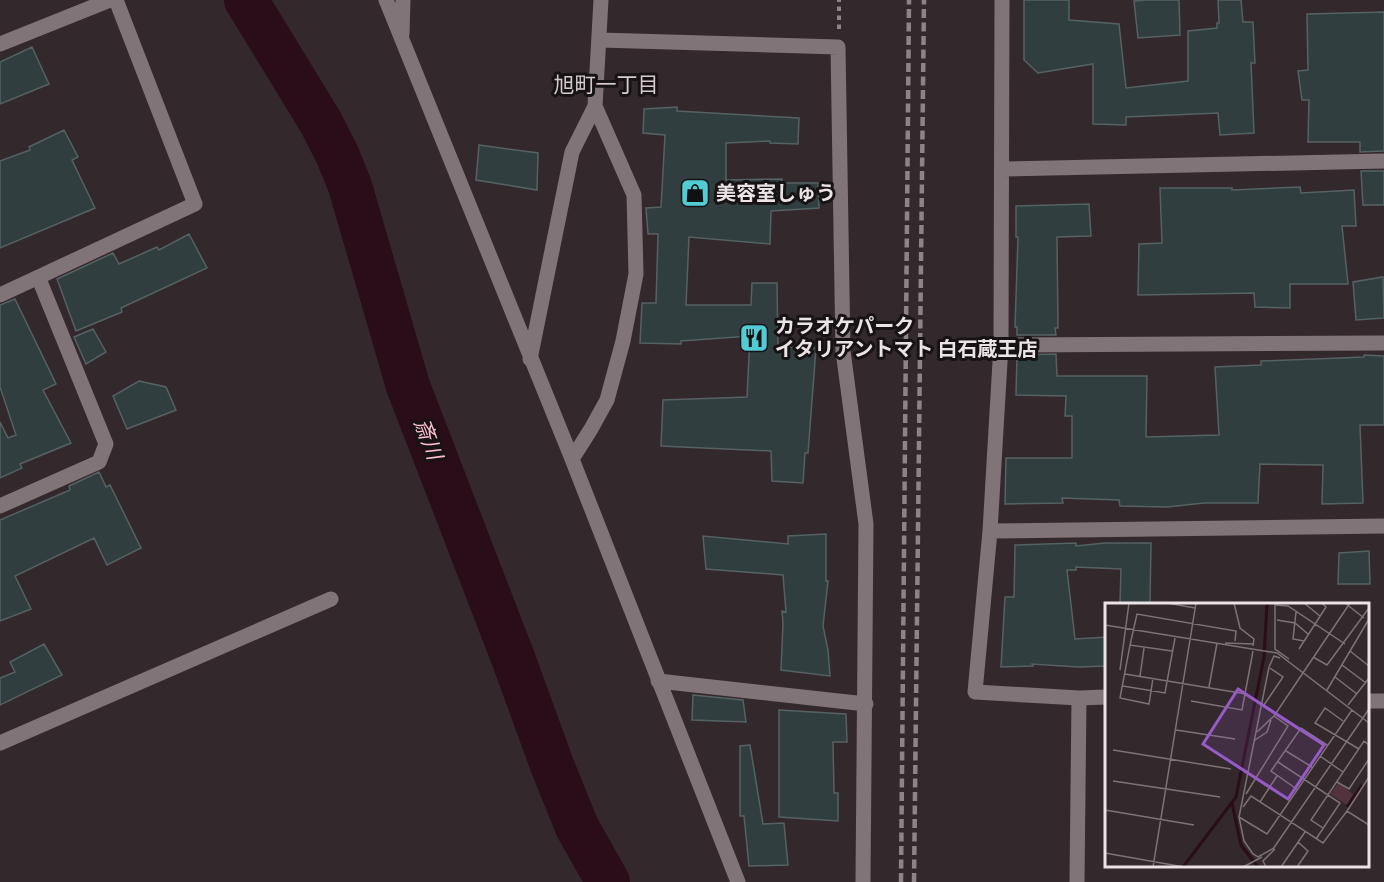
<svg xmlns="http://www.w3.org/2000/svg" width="1384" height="882" font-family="Literata,'Noto Sans JP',serif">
  <rect width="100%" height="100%" fill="#33282c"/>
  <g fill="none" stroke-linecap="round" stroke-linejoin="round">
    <path stroke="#2a0d18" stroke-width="44" d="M246,0L320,121L337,154L350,186L408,386L513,658L552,765L577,827L608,882"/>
  </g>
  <path fill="#313e3f" stroke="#556263" stroke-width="1.5" d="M1024,0H1069V20L1119,24L1126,88L1188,81V31L1217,28V23H1219L1218,0H1241L1243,22H1253L1255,63H1251L1254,133L1220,135L1218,113L1126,117V125L1093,124V64L1038,73L1024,60Z
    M1146,0H1179L1180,35L1138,38L1134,1Z
    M1384,12V151L1360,152V142H1308L1309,100H1302L1298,71L1308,70L1307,14Z
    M32,47L49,84L0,104V62Z
    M677,107V111L799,118L798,144L770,143V141L726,143V180L782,179V183H818L819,208L771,211L770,244L689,237L686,305H751L752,283H777L778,347L816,348L808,453H805L803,483L772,481L771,451L661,446L663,400L747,397L750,336L681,341V344L640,343L642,303H656L658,234H648L646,208L661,207L665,135L643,133L644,109Z
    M64,130L78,157L72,160L95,208L0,248V161L30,150L29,147Z
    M479,145L538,153L537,190L476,180Z
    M1361,171H1384V205H1363Z
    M1300,187L1301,193L1354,190L1356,226H1342L1348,284H1290V308L1255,307L1254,293L1138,295L1139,244L1162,243L1160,188H1232V190Z
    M1089,204L1091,236L1057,237L1058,328H1055L1056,335H1017V327H1015L1018,237H1016V206Z
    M189,234L207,268L121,308L122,312L76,331L57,279L113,253L119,264L157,247L159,250Z
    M1383,277L1384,318L1356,320L1353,282Z
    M15,299L56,384L43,390L71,443L20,464L22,468L0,478V422L8,438L16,435L0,387V305Z
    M93,329L106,352L86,364L74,337Z
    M1056,354L1057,376H1147L1146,437L1219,435L1215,367L1261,365V361L1364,357V355L1384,356V425H1360L1363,503L1322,504L1323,465L1260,464L1258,503H1204L1167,507L1120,506L1119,500L1062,498L1063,503L1005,504L1006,458H1072V416H1065L1066,396L1016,395L1017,355Z
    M139,381L166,387L176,410L127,429L113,396Z
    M99,472L106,487L110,485L141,548L107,565L94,538L15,576L31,609L0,621V520L70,490L69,486Z
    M826,534V581H828L823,626L828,650L830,676L781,670L783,623L782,611L786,612L783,575L706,569L703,536L788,544V536Z
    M1076,543V546L1105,543H1151L1150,604H1120L1121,569L1076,567V570H1067L1075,639L1107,637V666L1078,667L1032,664L1033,666L1001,667L1005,597H1014L1015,545Z
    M1369,551L1370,584H1338L1339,553Z
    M44,644L62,675L0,705V678L15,672L10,662Z
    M693,695L743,700L746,722L692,720Z
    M779,710L846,714L847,742H833L834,793H838V821L779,817Z
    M750,745L763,824L784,823L788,865L749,866L744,816H740V746Z"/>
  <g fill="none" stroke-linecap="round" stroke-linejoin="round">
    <path stroke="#8f8588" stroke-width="4" stroke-dasharray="4.5 4.5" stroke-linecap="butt" d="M839,29V0"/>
    <path stroke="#817478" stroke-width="15" d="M386,0L572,459L738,882
      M1002,0L1001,345L990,531L975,692L1079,698L1106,697
      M402,34L403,0
      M600,40L838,47L843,351L866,524L863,882
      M0,44L110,0
      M1002,169L1384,161
      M0,295L195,204L116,0
      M1001,345L1384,343
      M530,359L572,152L595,106L601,0
      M572,459L591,429L607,400L623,341L636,274L634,195L595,106
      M0,506L99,462L106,444L39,279
      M990,531L1384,526
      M658,681L866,704
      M1368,701H1384
      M0,743L331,599
      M1077,882L1079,698"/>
    <path stroke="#8d8487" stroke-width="4.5" stroke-dasharray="9 4.5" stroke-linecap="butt" d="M901,882L909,0
      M914,882L924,0"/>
  </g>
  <defs>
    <g id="shop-square" transform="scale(1.5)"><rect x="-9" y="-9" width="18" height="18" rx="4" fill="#51ccd5" stroke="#171314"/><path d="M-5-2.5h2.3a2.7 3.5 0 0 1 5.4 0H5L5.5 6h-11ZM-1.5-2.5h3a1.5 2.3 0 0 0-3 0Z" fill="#111"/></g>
    <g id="restaurant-square" transform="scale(1.5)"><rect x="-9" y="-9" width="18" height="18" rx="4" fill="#51ccd5" stroke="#171314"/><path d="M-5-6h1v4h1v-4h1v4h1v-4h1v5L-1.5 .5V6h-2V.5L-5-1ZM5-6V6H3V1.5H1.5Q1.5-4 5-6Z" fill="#111"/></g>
  </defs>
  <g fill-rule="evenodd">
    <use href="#shop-square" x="695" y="193"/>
    <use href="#restaurant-square" x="754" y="338"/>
  </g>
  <g text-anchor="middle" stroke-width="6" stroke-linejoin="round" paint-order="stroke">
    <g font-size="20" font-weight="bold" fill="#ebe3e5" stroke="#171314" text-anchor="start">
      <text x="716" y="200">美容室しゅう</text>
      <text x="775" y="333">カラオケパーク<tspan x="775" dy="23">イタリアントマト 白石蔵王店</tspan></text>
    </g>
    <g font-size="21" fill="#d7c9cd" stroke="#171314">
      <text x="606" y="92">旭町一丁目</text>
    </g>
    <g font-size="21" font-style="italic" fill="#febcd0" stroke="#171314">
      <text transform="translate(428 439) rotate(69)" y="7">斎川</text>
    </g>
  </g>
  <g transform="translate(1105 603)">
    <rect width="264" height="264" fill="#33282c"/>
    <path d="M233,180L248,191L242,202L225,191Z" fill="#52323c"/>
    <path fill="none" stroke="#2a0d18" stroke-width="3" d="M127,200L136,242L153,264M242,204L257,182M78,264L131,194L159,54L162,0"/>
    <path fill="none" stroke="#7d7376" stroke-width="1.5" d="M62,0L90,5M129,0L135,25L149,36L148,43M199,0L215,13M240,0L259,15M170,1V46L184,56M171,2L183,3L240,41M191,9L188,36L199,38M172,17L190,20L203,31M0,22L172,50L264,120M120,40L149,41M25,42L32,11L131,28L130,38M194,46L221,4L217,0M245,48L264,63M208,54L222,62L264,5M237,62L261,80M15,67L24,0M20,71L141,91M35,73L39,45M230,74L252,91M48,75L44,101L15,95L25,42L67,48M18,83L60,90L70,35M104,84L112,40M222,87L264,16M86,98L137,107L148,48M159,102L178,74L165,65M243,102L264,75M238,118L220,105L210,120L254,146M71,127L130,136M152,129L169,113L245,0M150,137L162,129L166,117M8,147L126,166M181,148L207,164M215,153L238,169M173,159L235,200L211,236M8,178L115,194M232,179L244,186L264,156M193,187L166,168L196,125L222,142M141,191L183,123L169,113M155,199L172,173M138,204L146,193L218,240L242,208L264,222M0,207L89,222M242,208L264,174M134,214L162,231L247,107M218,225L206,217L259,138L264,142M169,245L153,254L148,251L139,238L134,214L164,64L169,53L175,55M168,246L264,106M0,250L79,264M48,264L91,0M138,264L157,254M161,264L158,258L170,246M176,264L200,229M192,264L203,248L193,239"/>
    <path fill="#975ac8" fill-opacity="0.15" stroke="#975ac8" stroke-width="3" d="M133,86L219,142L183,196L98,141Z"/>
    <rect width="264" height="264" fill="none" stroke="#ebe3e5" stroke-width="3"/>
  </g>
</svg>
